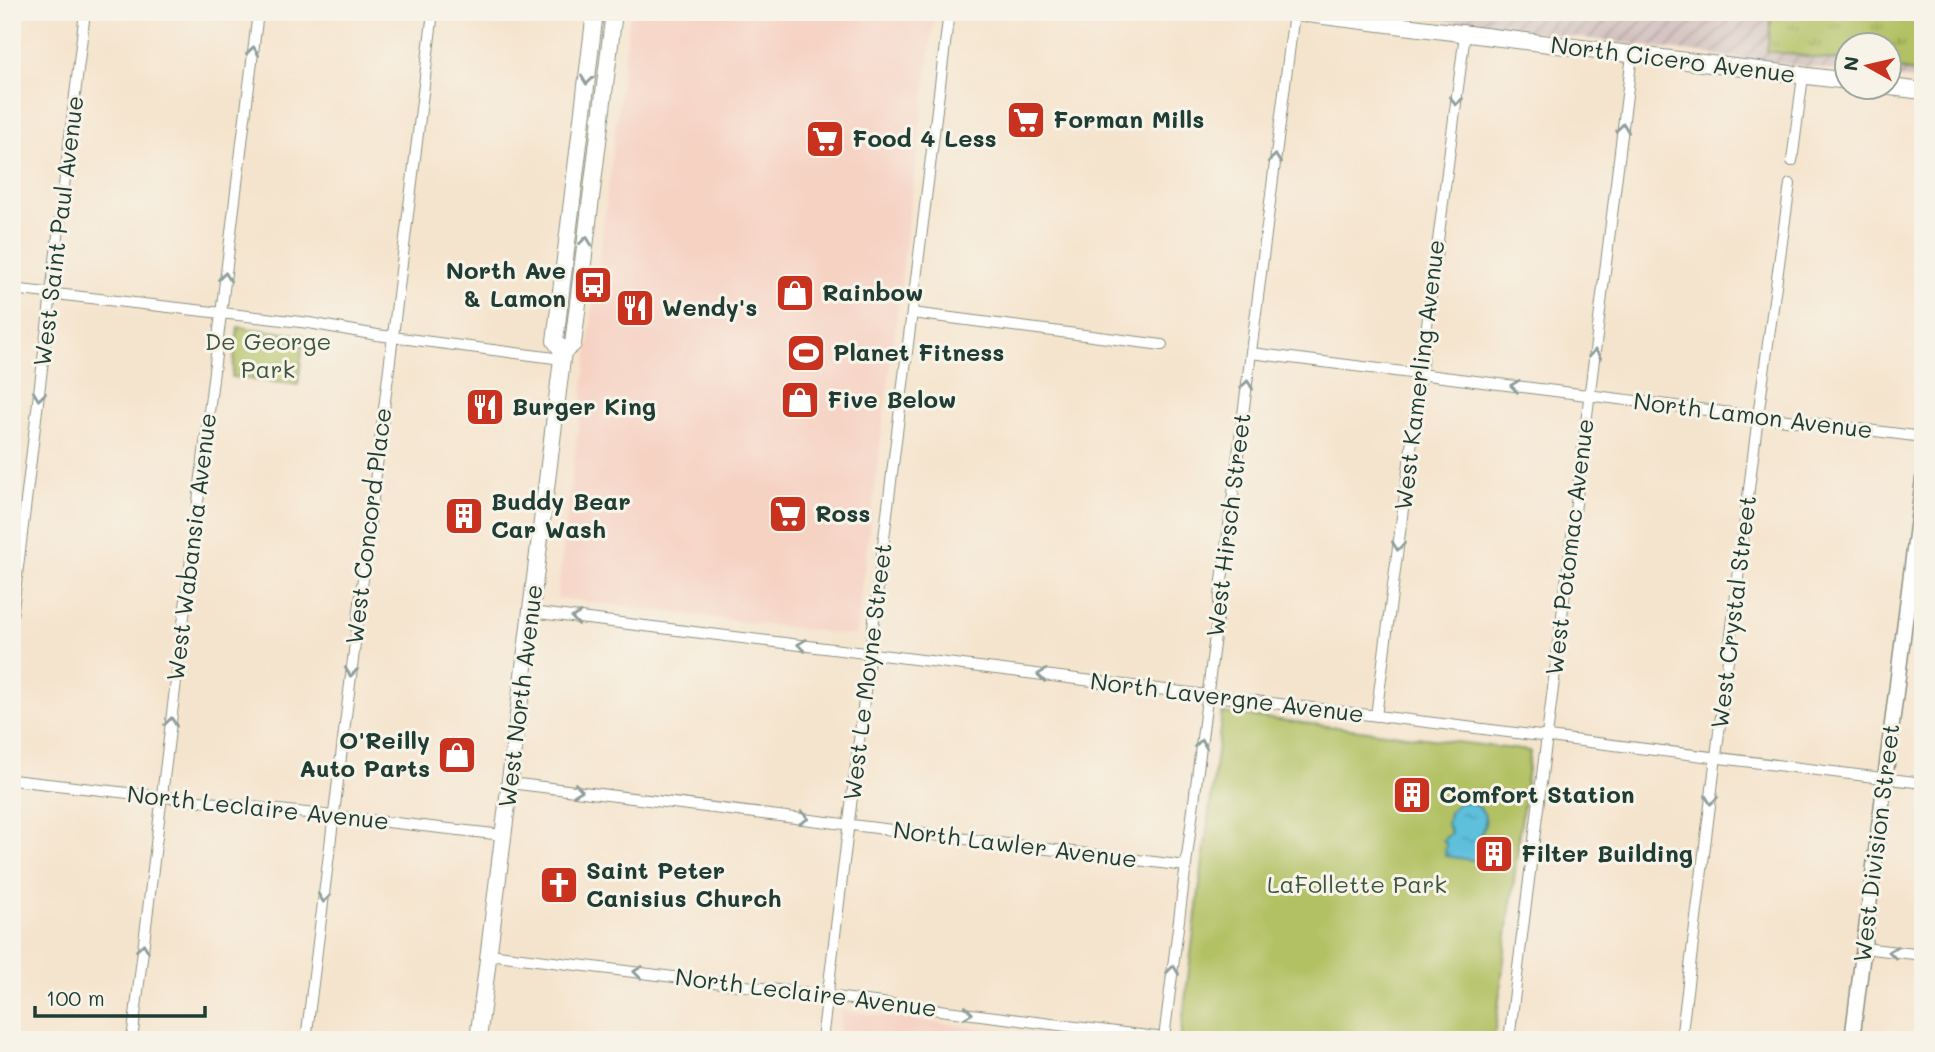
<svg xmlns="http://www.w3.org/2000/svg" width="1935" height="1052" font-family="Mali,sans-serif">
  <defs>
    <pattern id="industrial-furrows" width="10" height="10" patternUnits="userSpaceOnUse" patternTransform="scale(1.75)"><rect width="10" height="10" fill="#d1bfbd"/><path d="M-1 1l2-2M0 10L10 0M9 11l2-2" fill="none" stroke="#a99c9a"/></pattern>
    <pattern id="grass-tufts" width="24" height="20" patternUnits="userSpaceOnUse" patternTransform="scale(1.75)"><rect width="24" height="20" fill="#b2c164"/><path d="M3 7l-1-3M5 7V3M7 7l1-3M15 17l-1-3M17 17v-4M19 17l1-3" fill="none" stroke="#909e53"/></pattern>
    <pattern id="water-ripples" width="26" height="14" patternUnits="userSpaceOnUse" patternTransform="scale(1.75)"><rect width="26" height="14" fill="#5ec0dc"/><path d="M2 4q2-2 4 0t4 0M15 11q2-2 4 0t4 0" fill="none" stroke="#4d9db3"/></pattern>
  </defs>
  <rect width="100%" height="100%" fill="#f7f3e8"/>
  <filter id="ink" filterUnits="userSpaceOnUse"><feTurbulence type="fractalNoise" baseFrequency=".0143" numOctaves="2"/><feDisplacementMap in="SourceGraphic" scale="14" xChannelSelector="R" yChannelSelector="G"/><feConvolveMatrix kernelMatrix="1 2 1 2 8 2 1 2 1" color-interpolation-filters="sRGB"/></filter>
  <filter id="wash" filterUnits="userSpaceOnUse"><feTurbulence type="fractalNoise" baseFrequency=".00686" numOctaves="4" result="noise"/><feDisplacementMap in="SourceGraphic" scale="28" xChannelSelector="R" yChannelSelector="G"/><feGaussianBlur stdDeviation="1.57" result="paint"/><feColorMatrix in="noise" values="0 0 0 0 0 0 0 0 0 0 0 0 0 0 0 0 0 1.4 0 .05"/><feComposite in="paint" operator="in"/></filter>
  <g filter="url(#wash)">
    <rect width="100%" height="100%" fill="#f5e4cd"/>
    <path fill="#f6d2c3" d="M630,12H935L856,636L557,598Z
      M842,1011L1075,1040H838Z"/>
    <path fill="url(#industrial-furrows)" d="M1381,12H1923V81L1890,77V46H1848L1847,72Z"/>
    <path fill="url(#grass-tufts)" stroke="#687f4c" stroke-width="2" d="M1772,12H1923V73L1890,68V46H1848L1847,62L1767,51Z"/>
    <path fill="#b2c164" stroke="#687f4c" stroke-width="2" d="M238,327L304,335L298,385L232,377Z
      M1222,713L1530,751L1494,1040H1180Z"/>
    <path fill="url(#water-ripples)" stroke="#3e7e88" stroke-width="2" d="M1468,802C1488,808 1490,822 1478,838L1484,844L1480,848L1478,861L1445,856L1446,844L1443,840L1451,833L1447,825L1449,812L1459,803Z"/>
  </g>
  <g filter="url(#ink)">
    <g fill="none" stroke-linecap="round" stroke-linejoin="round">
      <g stroke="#8a9080" stroke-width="12">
        <path id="street" d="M1792,161L1803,76
          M12,289L309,323L377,335L562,359
          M912,313L1162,345
          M1251,353L1923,437
          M531,612L1923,783
          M12,617L85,12
          M1376,716L1465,34
          M12,780L503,835
          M510,783L1186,866
          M1863,948L1923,955
          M489,954L1164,1038L1294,13
          M132,1040L258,12
          M306,1040L433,12
          M822,1040L949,12
          M1509,1040L1632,55
          M1681,1040L1758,416L1790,184"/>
      </g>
      <g stroke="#8a9080" stroke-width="17">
        <path id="secondary" d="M1852,1040L1923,479"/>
      </g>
      <g stroke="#8a9080" stroke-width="18">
        <path id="primary" d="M1291,12L1848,81
          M1890,87L1923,91
          M563,352L555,341L595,12
          M478,1040L562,359L563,352L573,344L614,12"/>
      </g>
      <use href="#street" stroke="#fff" stroke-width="10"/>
      <use href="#secondary" stroke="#fff" stroke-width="14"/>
      <use href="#primary" stroke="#fff" stroke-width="16"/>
    </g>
    <defs><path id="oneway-chevron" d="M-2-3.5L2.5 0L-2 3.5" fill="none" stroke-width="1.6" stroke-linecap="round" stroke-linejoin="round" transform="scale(1.75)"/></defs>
    <g stroke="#8f9e9a">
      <use href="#oneway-chevron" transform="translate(253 51) rotate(-83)"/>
      <use href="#oneway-chevron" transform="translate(587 80) rotate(97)"/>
      <use href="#oneway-chevron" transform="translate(1456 101) rotate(98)"/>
      <use href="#oneway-chevron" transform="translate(1623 128) rotate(-83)"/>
      <use href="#oneway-chevron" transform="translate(1275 159) rotate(-83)"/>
      <use href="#oneway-chevron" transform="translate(586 241) rotate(-83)"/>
      <use href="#oneway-chevron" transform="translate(225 277) rotate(-83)"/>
      <use href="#oneway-chevron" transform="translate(1595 354) rotate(-83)"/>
      <use href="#oneway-chevron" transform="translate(1247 385) rotate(-83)"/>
      <use href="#oneway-chevron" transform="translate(1515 386) rotate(-173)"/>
      <use href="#oneway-chevron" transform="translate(39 396) rotate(97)"/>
      <use href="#oneway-chevron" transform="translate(1398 546) rotate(97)"/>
      <use href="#oneway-chevron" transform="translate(576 618) rotate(-173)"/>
      <use href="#oneway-chevron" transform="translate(802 645) rotate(-173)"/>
      <use href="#oneway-chevron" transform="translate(351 672) rotate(97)"/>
      <use href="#oneway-chevron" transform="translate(1042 675) rotate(-173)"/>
      <use href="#oneway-chevron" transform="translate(171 722) rotate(-83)"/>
      <use href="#oneway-chevron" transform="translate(1201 744) rotate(-83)"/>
      <use href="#oneway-chevron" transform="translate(578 790) rotate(7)"/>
      <use href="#oneway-chevron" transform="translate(1711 800) rotate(97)"/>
      <use href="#oneway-chevron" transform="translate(804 818) rotate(7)"/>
      <use href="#oneway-chevron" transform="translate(324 898) rotate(97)"/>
      <use href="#oneway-chevron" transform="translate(143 948) rotate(-83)"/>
      <use href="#oneway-chevron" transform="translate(1893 952) rotate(-173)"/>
      <use href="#oneway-chevron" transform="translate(1173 970) rotate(-83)"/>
      <use href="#oneway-chevron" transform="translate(638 972) rotate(-173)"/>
      <use href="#oneway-chevron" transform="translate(968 1013) rotate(7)"/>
    </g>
  </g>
  <defs>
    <g id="supermarket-square" transform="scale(2.0125)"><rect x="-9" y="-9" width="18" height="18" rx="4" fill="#c8321e" stroke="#f7f3e8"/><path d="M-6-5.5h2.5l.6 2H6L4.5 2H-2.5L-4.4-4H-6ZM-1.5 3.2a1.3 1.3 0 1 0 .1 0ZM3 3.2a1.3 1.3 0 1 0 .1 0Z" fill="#fff"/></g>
    <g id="bus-square" transform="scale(2.0125)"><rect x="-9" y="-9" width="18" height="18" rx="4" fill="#c8321e" stroke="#f7f3e8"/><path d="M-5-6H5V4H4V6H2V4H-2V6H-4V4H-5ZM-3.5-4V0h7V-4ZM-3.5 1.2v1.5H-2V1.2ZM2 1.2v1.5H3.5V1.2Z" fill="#fff"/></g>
    <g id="shop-square" transform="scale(2.0125)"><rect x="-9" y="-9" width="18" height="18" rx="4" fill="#c8321e" stroke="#f7f3e8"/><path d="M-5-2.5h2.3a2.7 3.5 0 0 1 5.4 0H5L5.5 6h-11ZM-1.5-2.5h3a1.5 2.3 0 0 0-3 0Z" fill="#fff"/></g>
    <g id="restaurant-square" transform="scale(2.0125)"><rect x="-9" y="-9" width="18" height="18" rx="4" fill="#c8321e" stroke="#f7f3e8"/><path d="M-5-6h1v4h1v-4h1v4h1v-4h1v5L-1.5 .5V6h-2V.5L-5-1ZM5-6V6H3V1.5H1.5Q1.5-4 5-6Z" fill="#fff"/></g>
    <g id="stadium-square" transform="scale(2.0125)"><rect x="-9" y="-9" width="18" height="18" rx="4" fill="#c8321e" stroke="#f7f3e8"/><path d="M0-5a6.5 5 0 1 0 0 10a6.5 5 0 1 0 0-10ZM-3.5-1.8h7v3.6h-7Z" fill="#fff"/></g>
    <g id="building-square" transform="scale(2.0125)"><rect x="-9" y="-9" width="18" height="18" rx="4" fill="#c8321e" stroke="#f7f3e8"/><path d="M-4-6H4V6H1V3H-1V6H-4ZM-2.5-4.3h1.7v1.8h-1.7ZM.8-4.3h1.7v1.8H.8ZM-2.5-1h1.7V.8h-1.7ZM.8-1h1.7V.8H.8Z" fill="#fff"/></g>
    <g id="church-square" transform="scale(2.0125)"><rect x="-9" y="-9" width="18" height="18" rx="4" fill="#c8321e" stroke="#f7f3e8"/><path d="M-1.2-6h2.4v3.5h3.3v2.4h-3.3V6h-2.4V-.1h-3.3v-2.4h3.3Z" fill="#fff"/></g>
  </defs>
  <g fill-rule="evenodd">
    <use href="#supermarket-square" x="1026" y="120"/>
    <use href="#supermarket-square" x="825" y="139"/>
    <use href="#bus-square" x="593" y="285"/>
    <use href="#shop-square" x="795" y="293"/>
    <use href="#restaurant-square" x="635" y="308"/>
    <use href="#stadium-square" x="806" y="353"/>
    <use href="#shop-square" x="800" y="400"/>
    <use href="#restaurant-square" x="485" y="407"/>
    <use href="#supermarket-square" x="788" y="514"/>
    <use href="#building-square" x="464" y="516"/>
    <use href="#shop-square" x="457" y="755"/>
    <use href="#building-square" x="1412" y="795"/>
    <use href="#building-square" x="1494" y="854"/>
    <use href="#church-square" x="559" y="885"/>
  </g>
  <g text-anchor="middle" stroke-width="6" stroke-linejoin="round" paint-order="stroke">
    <g font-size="24" fill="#1f3d34" stroke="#f7f3e8">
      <text transform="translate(1673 60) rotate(7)" y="8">North Cicero Avenue</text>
      <text transform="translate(59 231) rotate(-83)" y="8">West Saint Paul Avenue</text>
      <text transform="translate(1420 375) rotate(-83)" y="8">West Kamerling Avenue</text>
      <text transform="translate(1753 416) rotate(7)" y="8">North Lamon Avenue</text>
      <text transform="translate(1229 525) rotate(-83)" y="8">West Hirsch Street</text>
      <text transform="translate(369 526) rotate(-83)" y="8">West Concord Place</text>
      <text transform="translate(192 547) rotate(-83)" y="8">West Wabansia Avenue</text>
      <text transform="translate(1570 547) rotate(-83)" y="8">West Potomac Avenue</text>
      <text transform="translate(1734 612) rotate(-83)" y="8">West Crystal Street</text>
      <text transform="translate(868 672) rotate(-83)" y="8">West Le Moyne Street</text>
      <text transform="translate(521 696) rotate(-83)" y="8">West North Avenue</text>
      <text transform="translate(1227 698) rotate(7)" y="8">North Lavergne Avenue</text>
      <text transform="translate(258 808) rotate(6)" y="8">North Leclaire Avenue</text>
      <text transform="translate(1877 843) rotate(-83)" y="8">West Division Street</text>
      <text transform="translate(1015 845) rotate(7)" y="8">North Lawler Avenue</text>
      <text transform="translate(806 993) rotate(7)" y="8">North Leclaire Avenue</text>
    </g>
    <g font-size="24" font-weight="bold" fill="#1f3d34" stroke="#f7f3e8" text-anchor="start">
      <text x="1053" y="128">Forman Mills</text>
      <text x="852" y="147">Food 4 Less</text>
      <text x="566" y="279" text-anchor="end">North Ave<tspan x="566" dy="28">&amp; Lamon</tspan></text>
      <text x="822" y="301">Rainbow</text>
      <text x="662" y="316">Wendy's</text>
      <text x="833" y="361">Planet Fitness</text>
      <text x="827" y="408">Five Below</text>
      <text x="512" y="415">Burger King</text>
      <text x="491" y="510">Buddy Bear<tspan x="491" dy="28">Car Wash</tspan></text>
      <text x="815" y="522">Ross</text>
      <text x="430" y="749" text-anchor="end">O'Reilly<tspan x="430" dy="28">Auto Parts</tspan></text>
      <text x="1439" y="803">Comfort Station</text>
      <text x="1521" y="862">Filter Building</text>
      <text x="586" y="879">Saint Peter<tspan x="586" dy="28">Canisius Church</tspan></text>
    </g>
    <g font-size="24" fill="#3c573e" stroke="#f7f3e8">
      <text x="268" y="350">De George<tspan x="268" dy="28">Park</tspan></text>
      <text x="1357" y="893">LaFollette Park</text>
    </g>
  </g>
  <rect width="1935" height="1052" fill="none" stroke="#f7f3e8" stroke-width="42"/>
  <g transform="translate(1868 66) rotate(278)"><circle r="33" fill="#f7f3e8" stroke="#a1aaa0" stroke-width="2"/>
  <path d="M0-5L12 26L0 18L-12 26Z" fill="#c8321e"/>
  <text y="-10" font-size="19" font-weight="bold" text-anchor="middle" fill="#1f3d34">N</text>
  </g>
  <path d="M35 1006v10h170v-10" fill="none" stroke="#1f3d34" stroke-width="3.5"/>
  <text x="46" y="1006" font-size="21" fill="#1f3d34" stroke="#f7f3e8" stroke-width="5" paint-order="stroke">100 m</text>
</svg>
